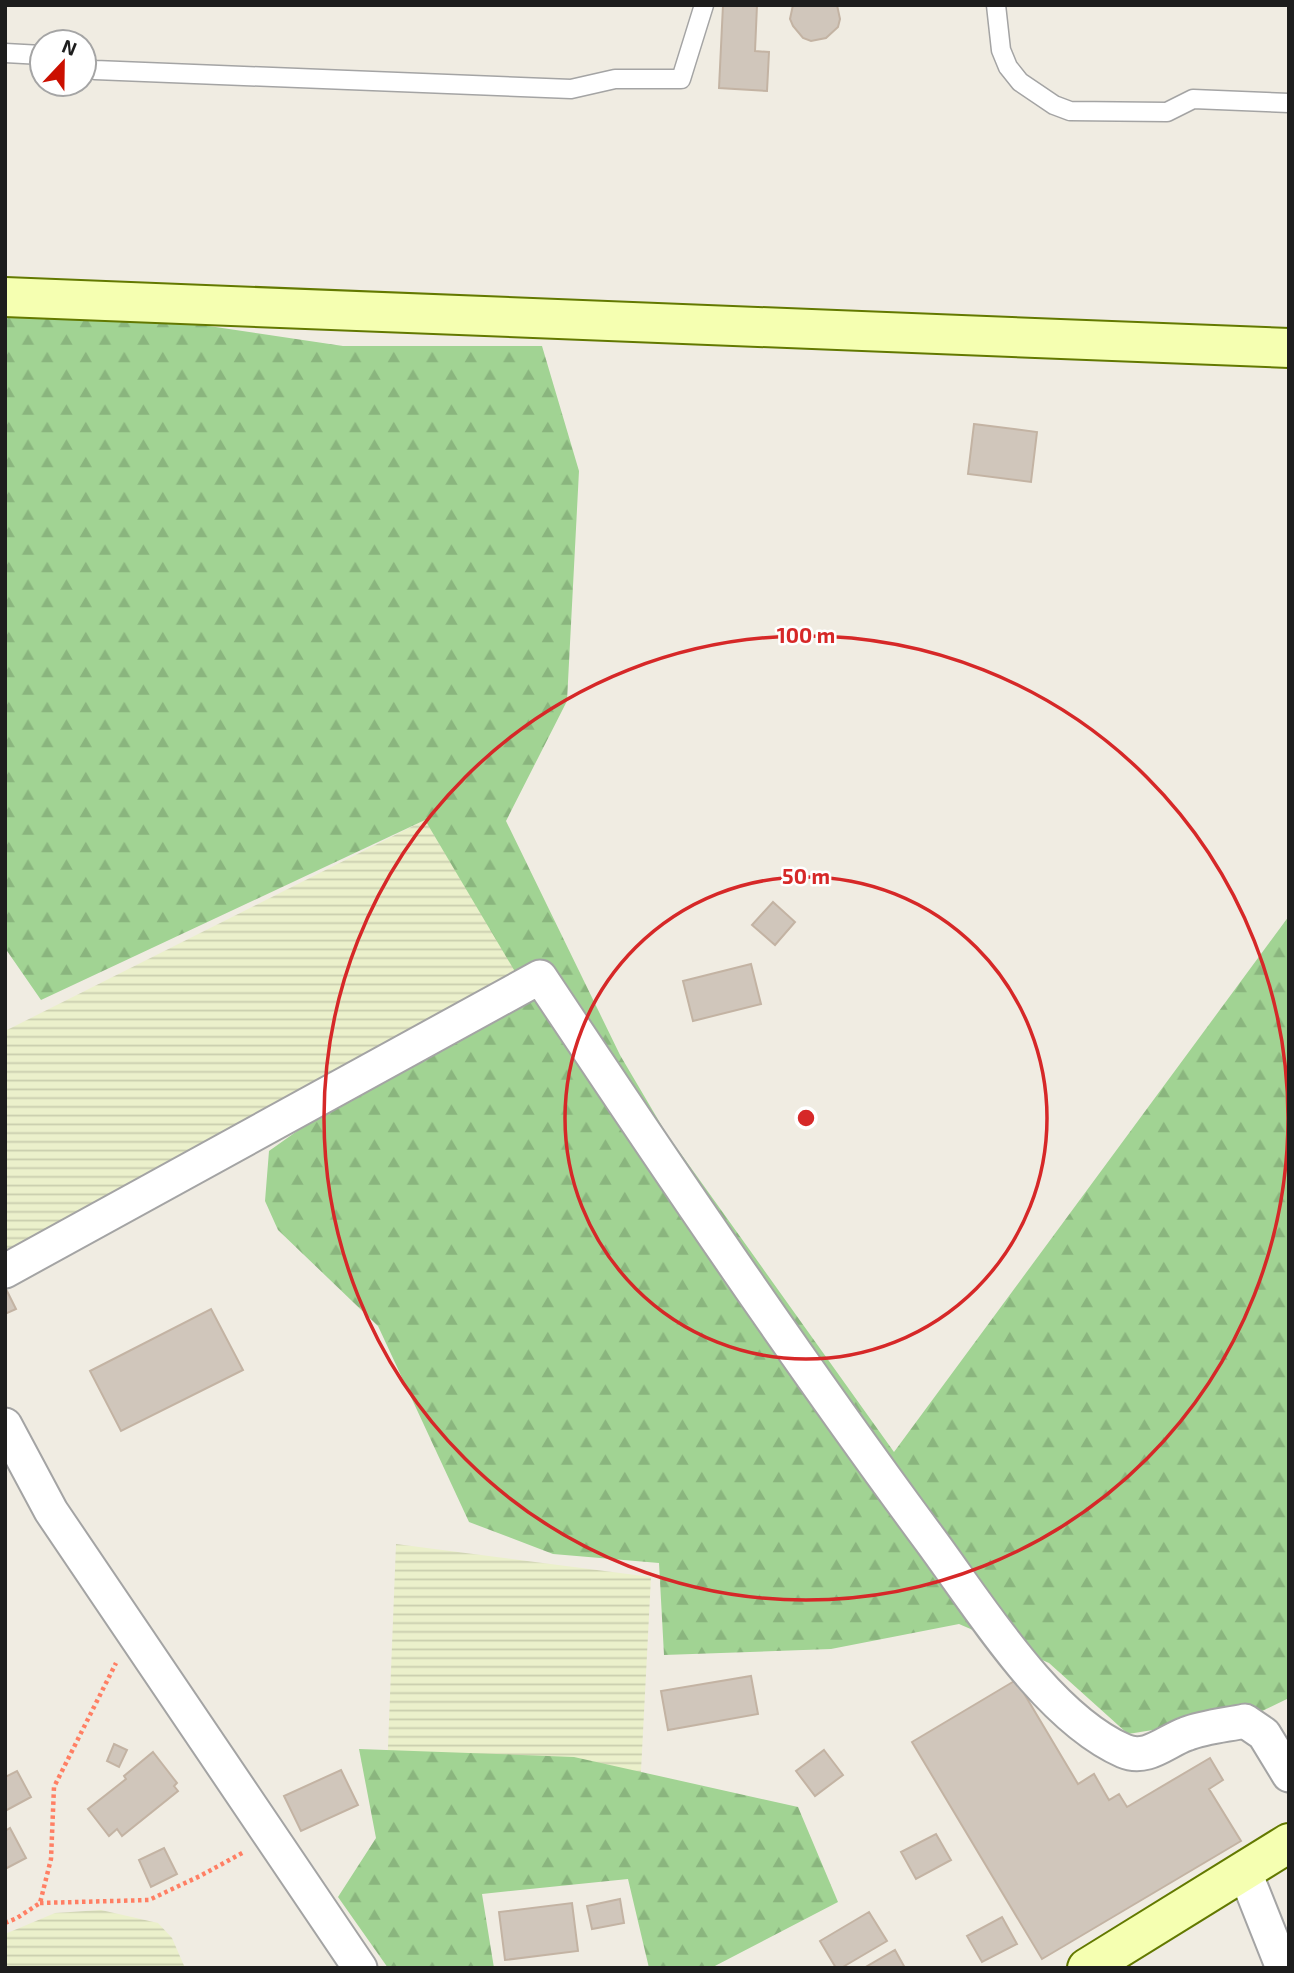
<svg xmlns="http://www.w3.org/2000/svg" width="1294" height="1973" font-family="'Exo 2',sans-serif">
  <defs>
    <pattern id="farmland-rules" width="6" height="5" patternUnits="userSpaceOnUse" patternTransform="scale(1.75)"><rect width="6" height="5" fill="#ebf0cb"/><path d="M0 2.5h6" fill="none" stroke="#c9cdae"/></pattern>
    <pattern id="forest-firs" width="22" height="20" patternUnits="userSpaceOnUse" patternTransform="scale(1.75)"><rect width="22" height="20" fill="#a1d393"/><path d="M5 1l3.5 6h-7zM16 11l3.5 6h-7z" fill="#8ab57e"/></pattern>
  </defs>
  <rect width="100%" height="100%" fill="#f0ece2"/>
  <path fill="url(#farmland-rules)" d="M425,820L518,974L5,1256V1031Z
    M396,1544L651,1577L640,1790L387,1772Z
    M101,1910L158,1923L172,1938L185,1968H5V1934L55,1913Z"/>
  <path fill="url(#forest-firs)" d="M94,309L343,346H542L579,471L567,701L506,821L620,1055L666,1133L894,1452L1289,916V1698L1258,1713L1128,1734L1049,1663L959,1624L831,1649L664,1655L659,1563L553,1554L469,1522L378,1326L278,1230L265,1201L269,1151L517,975L425,820L41,1000L5,948V313Z
    M359,1749L574,1757L798,1807L838,1902L711,1968H649L628,1879L482,1894L494,1968H388L338,1897L376,1838Z"/>
  <path fill="#d0c6bb" stroke="#c3b3a3" stroke-width="2" d="M723,5H757L755,51L769,52L767,91L719,88Z
    M793,5H837L840,19L838,27L826,38L811,41L803,38L793,26L790,19Z
    M974,424L1037,432L1031,482L968,474Z
    M773,902L795,922L775,945L752,925Z
    M751,964L761,1004L693,1021L683,981Z
    M5,1287L16,1309L5,1314Z
    M211,1309L243,1370L121,1431L90,1371Z
    M751,1676L758,1714L668,1730L661,1691Z
    M1016,1680L1078,1784L1094,1774L1109,1800L1119,1794L1127,1807L1210,1758L1223,1780L1209,1789L1241,1841L1042,1959L912,1742Z
    M114,1744L127,1750L119,1767L107,1761Z
    M824,1750L843,1775L815,1796L796,1771Z
    M153,1752L177,1783L174,1786L178,1791L122,1836L117,1829L109,1836L88,1809L126,1779L124,1776Z
    M341,1770L358,1805L301,1831L284,1796Z
    M17,1771L31,1797L5,1811V1777Z
    M10,1828L26,1858L5,1869V1831Z
    M936,1834L951,1860L916,1879L901,1852Z
    M164,1848L177,1874L151,1887L139,1860Z
    M620,1899L624,1923L592,1929L587,1906Z
    M572,1903L578,1951L505,1960L499,1912Z
    M869,1912L887,1941L841,1968H836L820,1941Z
    M1002,1917L1017,1944L982,1962L967,1936Z
    M895,1950L905,1968H864Z"/>
  <g fill="none" stroke-linecap="round" stroke-linejoin="round">
    <g stroke="#a4a4a4" stroke-width="21">
      <path id="lane" d="M996,5L1001,50L1008,67L1020,82L1054,105L1070,111L1167,112L1193,99L1289,103
        M5,53L42,55
        M84,66L95,70L571,89L615,79H681L704,5"/>
    </g>
    <g stroke="#a4a4a4" stroke-width="37">
      <path id="street" d="M5,1271L540,977C666,1166 793,1354 928,1537C978,1604 1046,1717 1124,1751C1147,1761 1166,1741 1186,1734C1204,1727 1226,1725 1245,1721L1264,1734L1289,1775
        M5,1425L51,1511L360,1968
        M1244,1870L1283,1968"/>
    </g>
    <g stroke="#637900" stroke-width="42">
      <path id="secondary" d="M5,297L1289,348
        M1087,1968L1289,1843"/>
    </g>
    <path stroke="#ff7f64" stroke-width="4.5" stroke-dasharray="3.5 3.5" stroke-linecap="butt" d="M40,1903L149,1900L200,1876L244,1852
      M5,1923L17,1918L40,1903L51,1859L54,1787L116,1663"/>
    <use href="#lane" stroke="#fff" stroke-width="18"/>
    <use href="#street" stroke="#fff" stroke-width="33"/>
    <use href="#secondary" stroke="#f5ffb1" stroke-width="38"/>
  </g>
  <g fill="none" stroke="#d62828" stroke-width="3.5">
    <circle cx="806" cy="1118" r="241"/>
    <circle cx="806" cy="1118" r="482"/>
  </g>
  <circle cx="806" cy="1118" r="10" fill="#d62828" stroke="#fff" stroke-width="3.5"/>
  <g font-size="21" text-anchor="middle" font-weight="bold" fill="#d62828" stroke="#fff" stroke-width="5" stroke-linejoin="round" paint-order="stroke">
    <text x="806" y="643">100 m</text>
    <text x="806" y="884">50 m</text>
  </g>
  <rect width="1294" height="1973" fill="none" stroke="#1d1d1d" stroke-width="14"/>
  <g transform="translate(63 63) rotate(22)"><circle r="33" fill="#ffffff" stroke="#a5a5a5" stroke-width="2"/>
  <path d="M0-5L12 26L0 18L-12 26Z" fill="#cb0f00"/>
  <text y="-10" font-size="19" font-weight="bold" text-anchor="middle" fill="#1d1d1d">N</text>
  </g>
</svg>
